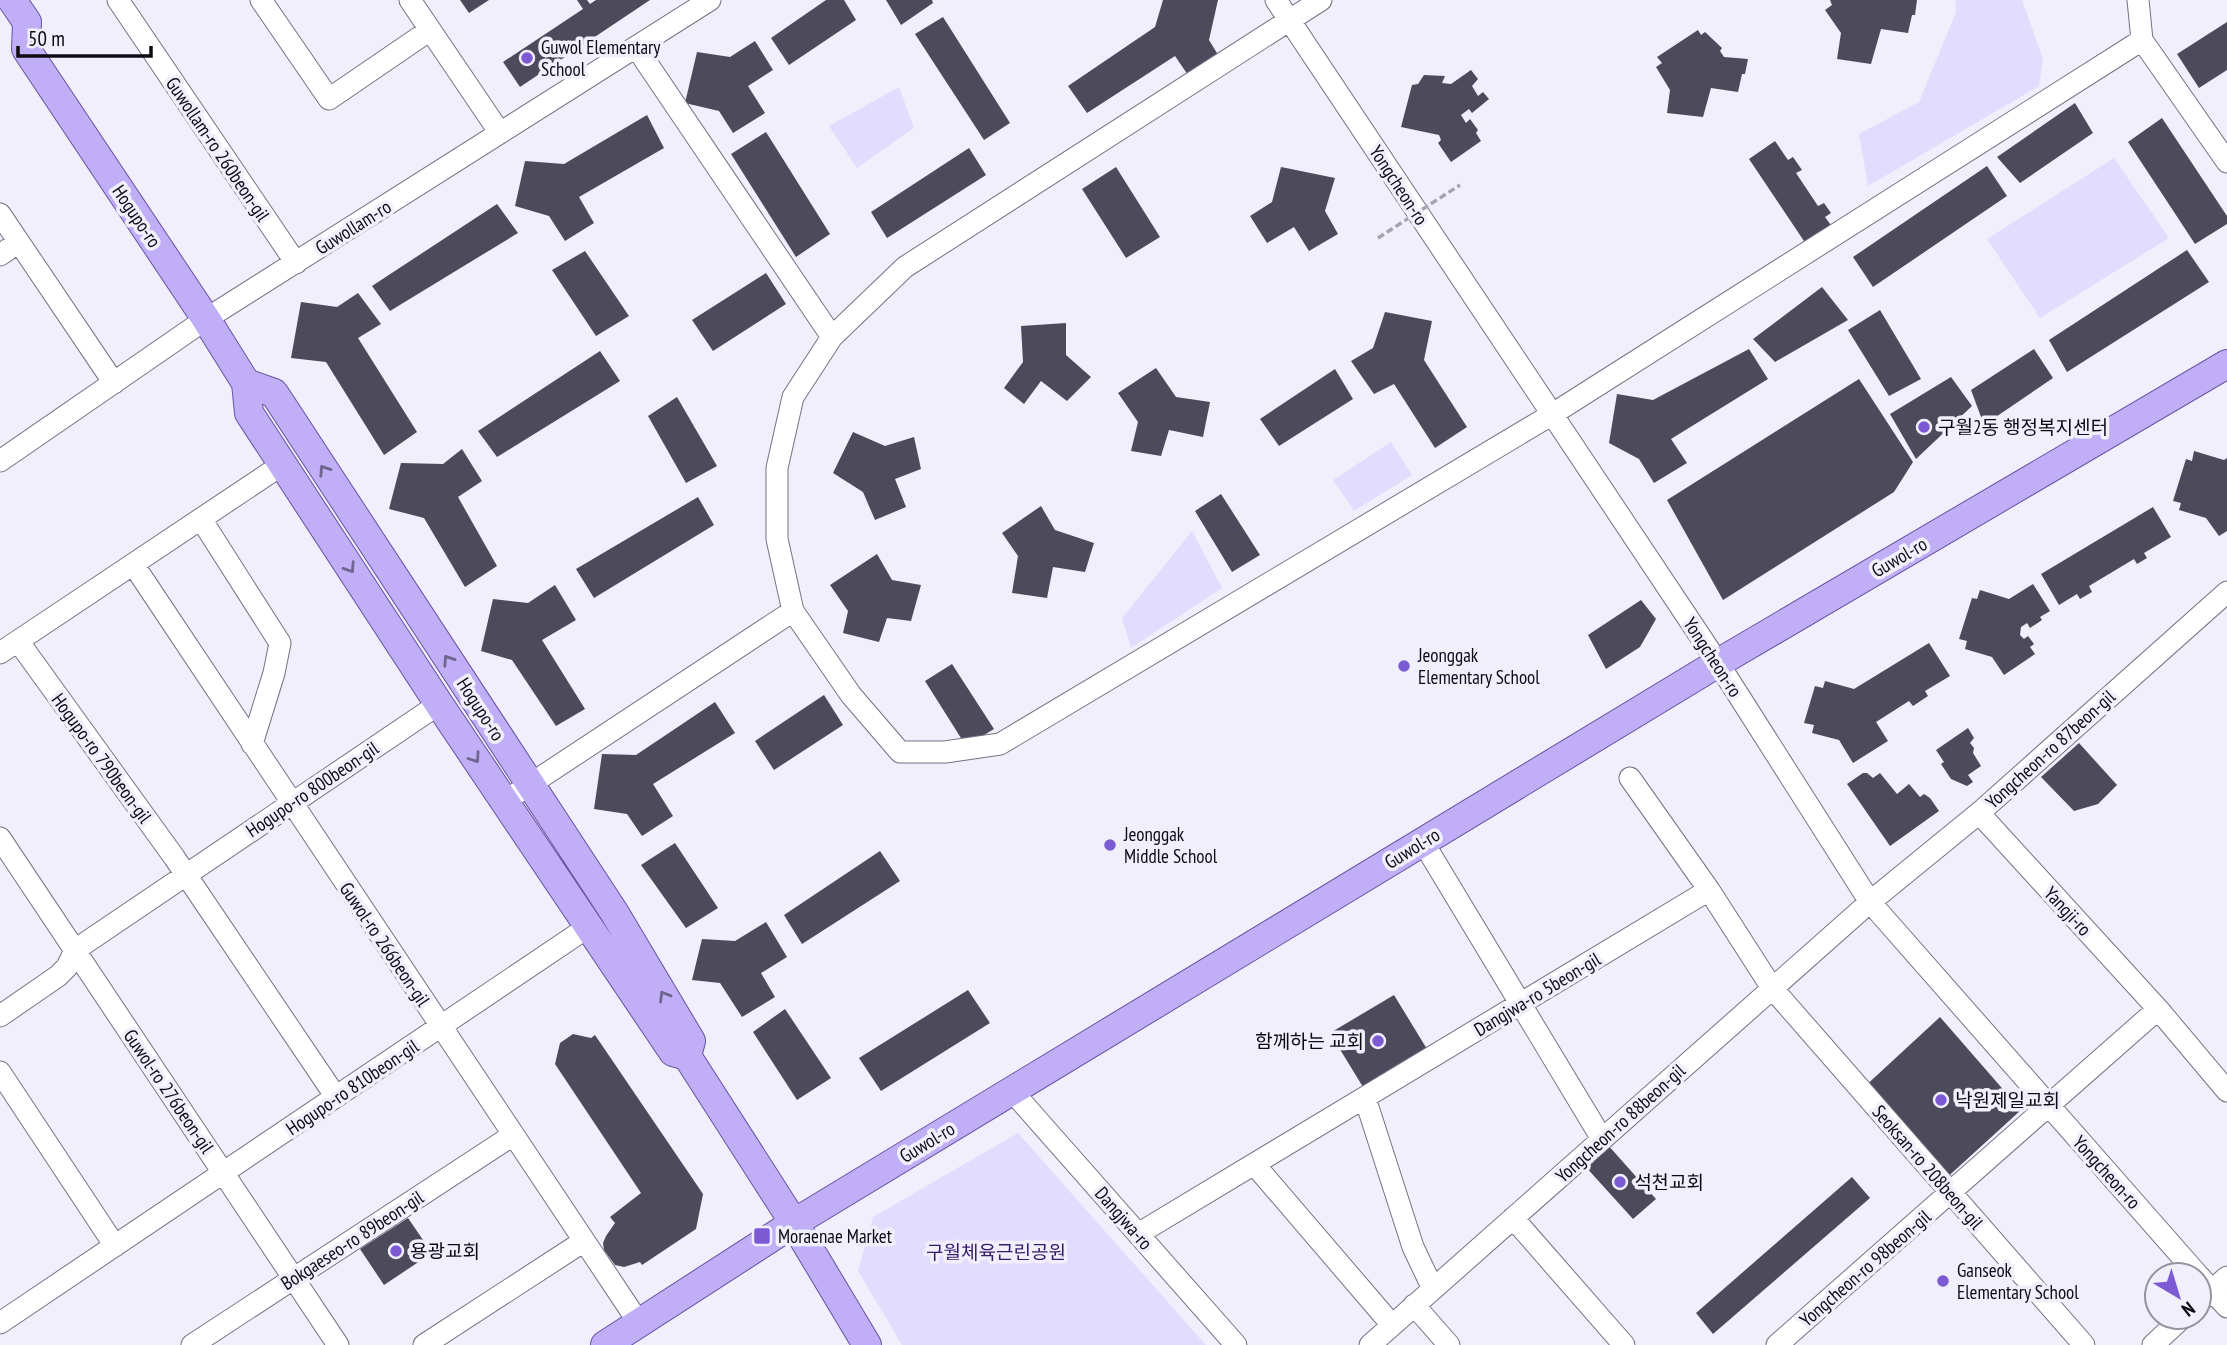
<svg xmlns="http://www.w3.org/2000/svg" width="2227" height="1345" font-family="'PT Sans Narrow','Noto Sans KR',sans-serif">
  <rect width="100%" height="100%" fill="#f1effc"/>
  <path fill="#e2ddfe" d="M1955,0H2022L2043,59L2039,86L1868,186L1859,134L1919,102L1956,12Z
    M899,87L914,128L857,168L829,126Z
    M2114,158L2169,238L2040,318L1987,239Z
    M1391,442L1412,475L1354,511L1333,480Z
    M1192,531L1222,588L1131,648L1122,618Z
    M1018,1133L1206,1345H902L858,1271L873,1217Z"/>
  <path fill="#4c4a5b" d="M460,0H489L469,13Z
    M577,0H587L590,4L596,0H650L520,87L503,62L583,9Z
    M826,0H844L856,20L789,65L771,38Z
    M886,0H932L933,3L901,25Z
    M1163,0H1218L1209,40L1220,58L1190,78L1175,56L1087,113L1068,86L1155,27Z
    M1830,0H1917L1915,15H1912L1908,33L1881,29L1871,64L1837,59L1841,33L1825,10L1832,5Z
    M943,17L1010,123L984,140L915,34Z
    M2227,22V70L2199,88L2177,54Z
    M1698,30L1701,35L1705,32L1722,48L1720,51L1724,57L1748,59L1745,74H1742L1738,92L1711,88L1703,117L1667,113L1670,90L1656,67L1662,63L1657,57Z
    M755,41L773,70L748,86L765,113L733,133L719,111L685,103L697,52L730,57Z
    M1471,70L1478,79L1472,86L1478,96L1483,92L1489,99L1472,113L1469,109L1461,115L1466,123L1470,119L1478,130L1476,133L1481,141L1451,162L1438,143L1441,140L1439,135L1401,127L1412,85L1418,84L1424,75L1445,76L1442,83L1451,84Z
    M2075,103L2093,133L2020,183L1997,157Z
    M647,115L664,148L579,197L594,223L565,241L549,216L515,206L525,161L564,164Z
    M2162,118L2227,216V224L2195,244L2128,142Z
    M766,132L830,234L796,257L731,154Z
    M1775,141L1788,160L1793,157L1802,170L1796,173L1818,206L1824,203L1831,213L1825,217L1836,232L1810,250L1749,159Z
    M969,148L986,175L887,238L871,212Z
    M1987,166L2007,196L1873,287L1853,257Z
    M1116,167L1160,237L1126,258L1082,189Z
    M1281,167L1335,178L1325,211L1338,234L1309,251L1294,227L1267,243L1250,216L1272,202Z
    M497,204L518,233L390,311L372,286Z
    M2187,250L2209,282L2067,372L2049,340Z
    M585,251L629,316L596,336L552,270Z
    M766,273L786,304L713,351L692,320Z
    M1822,287L1848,320L1775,362L1753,339Z
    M358,293L381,324L358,338L417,432L384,455L326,362L291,358L301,302L337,307Z
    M1880,310L1921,379L1889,396L1848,330Z
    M1385,312L1432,321L1424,360L1467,427L1435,448L1394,384L1374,394L1351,361L1373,348Z
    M1066,323V355L1091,377L1067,401L1041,381L1024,404L1004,388L1023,362L1021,326Z
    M1749,349L1768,379L1671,439L1687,463L1654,483L1639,459L1609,443L1617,394L1653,400Z
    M2034,349L2053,378L1984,425L1971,390Z
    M600,351L620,381L497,457L478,431Z
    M1156,368L1176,397L1210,402L1203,437L1169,430L1161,456L1131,451L1138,422L1118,393Z
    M1335,369L1353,399L1279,446L1260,419Z
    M1951,377L1972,406L1916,459L1890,414Z
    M1859,379L1913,462L1894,492L1723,600L1667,500Z
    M677,397L717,466L686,483L648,416Z
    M853,432L885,446L914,437L921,469L895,479L906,507L875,520L863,492L833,473Z
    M462,449L482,481L458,497L497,566L465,587L424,518L389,509L401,463L443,464Z
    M2194,451L2224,460L2227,458V531L2219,536L2206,518L2179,510L2181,503L2173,501L2186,459L2192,461Z
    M1221,494L1260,555L1232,572L1195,511Z
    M698,497L714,525L594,598L576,569Z
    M1041,506L1055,530L1094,543L1085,572L1053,567L1047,598L1012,593L1018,556L1002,533Z
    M2153,507L2171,537L2144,553L2147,558L2137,564L2134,559L2089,586L2092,592L2080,599L2077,594L2059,605L2041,574Z
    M877,554L892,580L921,585L911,621L887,618L879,642L843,633L848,611L830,585Z
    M2033,584L2050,611L2040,617L2042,620L2030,628L2027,623L2021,627L2020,635L2024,639L2028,636L2034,644L2030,647L2035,654L2004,675L1992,657L1965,649L1967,641L1959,639L1972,598L1977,599L1980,590L2009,599Z
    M555,585L576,620L542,640L585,709L556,726L512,660L481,651L493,599L528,603Z
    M1641,600L1656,619L1640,647L1606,669L1588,635Z
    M1929,643L1950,676L1925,691L1928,696L1913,706L1909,701L1876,722L1888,741L1853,763L1839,740L1812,733L1814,725L1804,723L1815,686L1823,688L1825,681L1854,689Z
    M952,664L994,729L966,746L925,681Z
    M824,695L843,725L774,770L755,741Z
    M715,702L735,733L653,784L673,816L642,836L627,814L594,809L602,754L636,755Z
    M1968,728L1974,738L1970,743L1974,748L1973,753L1981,766L1968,775L1973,782L1967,786L1951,779L1941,764L1944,762L1936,750Z
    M2079,743L2117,785L2098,804L2074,811L2041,777Z
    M1863,773H1867L1873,778L1880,773L1897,794L1909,784L1920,797L1924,794L1930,798L1939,811L1890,846L1847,784Z
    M675,843L718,908L686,928L641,865Z
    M880,851L900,881L802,944L784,915Z
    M766,922L787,957L761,973L775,997L742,1017L720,983L692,980L702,939L735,941Z
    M968,990L990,1023L881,1091L859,1058Z
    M1394,995L1427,1049L1363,1087L1330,1033Z
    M785,1009L831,1078L797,1100L753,1032Z
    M1940,1017L2021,1110L1942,1182L1861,1090Z
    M573,1034L591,1038L595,1035L703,1194L696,1229L642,1265L640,1262L624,1267L615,1265L604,1250L603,1243L606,1236L615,1223L610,1217L641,1193L555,1064L560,1043Z
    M1607,1144L1656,1199L1633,1219L1584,1165Z
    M1852,1177L1870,1198L1713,1334L1696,1313Z
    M408,1218L432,1253L384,1285L360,1249Z"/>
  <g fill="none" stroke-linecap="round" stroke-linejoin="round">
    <g stroke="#757284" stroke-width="23">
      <path id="minor" d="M118,0L296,263
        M261,0L329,99L430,30
        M410,0L500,133
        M1276,0L1718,663L1870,902L2198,1275
        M1321,0L905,267L832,337L793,397L777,468V539L793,611L851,695L900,752H945L1000,744L1551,415L2142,40
        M2138,0L2142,40L2227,162
        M636,47L832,337
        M0,214L114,383
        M0,255L19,242
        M0,461L206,319L710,0
        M201,519L280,643L274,673L252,744
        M133,564L639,1323
        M18,641L174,857L336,1097
        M0,653L283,464
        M1630,778L1709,890L1772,988L2084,1345
        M505,801L793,611
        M1979,813L2158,1009L2227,1091
        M0,838L338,1345
        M1423,842L1602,1139
        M0,1016L58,976L67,967L75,950L439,704
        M0,1072L115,1246
        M1012,1091L1236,1345
        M1365,1098L1413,1247L1433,1289
        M1254,1164L1392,1325
        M1513,1218L1624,1345
        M1138,1234L1709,890
        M2199,1276L2227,1307
        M2199,1302L2227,1277
        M1414,1305L1449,1345
        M0,1323L588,927
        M192,1345L513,1135
        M424,1345L584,1241
        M1370,1345L1870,902L1979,813L2227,592
        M1777,1345L2158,1009
        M2153,1345L2183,1317"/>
    </g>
    <g stroke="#6652a2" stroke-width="30">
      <path id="major" d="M12,0L27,22L26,49L206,319L246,383L249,413L439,704L673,1052L687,1056L794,1223L867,1345
        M246,383L274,393L614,912L691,1041L687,1056
        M605,1345L794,1223L1718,663L2227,364"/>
    </g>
    <use href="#minor" stroke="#fff" stroke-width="21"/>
    <use href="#major" stroke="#c0aff6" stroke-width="28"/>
    <path stroke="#a6a4af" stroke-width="3.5" stroke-dasharray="7 3.5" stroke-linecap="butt" d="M1378,238L1460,185"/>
  </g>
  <defs><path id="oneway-chevron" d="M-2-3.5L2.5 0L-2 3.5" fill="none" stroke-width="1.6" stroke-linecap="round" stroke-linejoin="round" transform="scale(1.75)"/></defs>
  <g stroke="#6f658f">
    <use href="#oneway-chevron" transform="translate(324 470) rotate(-123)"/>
    <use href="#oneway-chevron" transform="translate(350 568) rotate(57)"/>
    <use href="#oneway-chevron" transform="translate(448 660) rotate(-123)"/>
    <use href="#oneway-chevron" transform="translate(475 758) rotate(56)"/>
    <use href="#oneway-chevron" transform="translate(664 996) rotate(-121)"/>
  </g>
  <g fill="#7b5ad4" stroke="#f1effc" stroke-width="2.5">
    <circle cx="527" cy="58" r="7"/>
    <circle cx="1924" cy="427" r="7"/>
    <circle cx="1404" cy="666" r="7"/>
    <circle cx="1110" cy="845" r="7"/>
    <circle cx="1378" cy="1041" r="7"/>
    <circle cx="1941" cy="1100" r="7"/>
    <circle cx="1620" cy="1182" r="7"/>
    <rect x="753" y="1227" width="18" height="18" rx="3.5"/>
    <circle cx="396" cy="1251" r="7"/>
    <circle cx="1943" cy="1281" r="7"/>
  </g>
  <g text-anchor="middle" stroke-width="7" stroke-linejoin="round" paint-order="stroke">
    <g font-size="19" fill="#0c0b12" stroke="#f1effc" text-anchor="start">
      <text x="541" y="54">Guwol Elementary<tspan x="541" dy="22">School</tspan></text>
      <text x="1938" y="434">구월2동 행정복지센터</text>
      <text x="1418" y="662">Jeonggak<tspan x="1418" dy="22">Elementary School</tspan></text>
      <text x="1124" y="841">Jeonggak<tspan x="1124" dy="22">Middle School</tspan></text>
      <text x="1364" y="1048" text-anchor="end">함께하는 교회</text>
      <text x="1955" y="1107">낙원제일교회</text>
      <text x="1634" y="1189">석천교회</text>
      <text x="778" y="1243">Moraenae Market</text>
      <text x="410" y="1258">용광교회</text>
      <text x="1957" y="1277">Ganseok<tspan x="1957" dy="22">Elementary School</tspan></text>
    </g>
    <g font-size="19" fill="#0c0b12" stroke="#f1effc">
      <text transform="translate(218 149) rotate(56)" y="7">Guwollam-ro 260beon-gil</text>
      <text transform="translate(1399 185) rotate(57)" y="7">Yongcheon-ro</text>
      <text transform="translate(137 216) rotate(56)" y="7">Hogupo-ro</text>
      <text transform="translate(353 227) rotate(-32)" y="7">Guwollam-ro</text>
      <text transform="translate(1899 557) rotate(-30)" y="7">Guwol-ro</text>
      <text transform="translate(1713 657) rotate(57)" y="7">Yongcheon-ro</text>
      <text transform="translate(481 709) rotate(57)" y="7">Hogupo-ro</text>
      <text transform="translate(2050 749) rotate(-42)" y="7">Yongcheon-ro 87beon-gil</text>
      <text transform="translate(102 758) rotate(54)" y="7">Hogupo-ro 790beon-gil</text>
      <text transform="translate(312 789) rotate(-34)" y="7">Hogupo-ro 800beon-gil</text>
      <text transform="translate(1412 848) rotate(-31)" y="7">Guwol-ro</text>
      <text transform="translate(2068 911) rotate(47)" y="7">Yangji-ro</text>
      <text transform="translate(385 944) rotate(56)" y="7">Guwol-ro 266beon-gil</text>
      <text transform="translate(1537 994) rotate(-31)" y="7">Dangjwa-ro 5beon-gil</text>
      <text transform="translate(352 1087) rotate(-34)" y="7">Hogupo-ro 810beon-gil</text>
      <text transform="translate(169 1091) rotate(56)" y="7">Guwol-ro 276beon-gil</text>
      <text transform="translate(1620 1123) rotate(-42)" y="7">Yongcheon-ro 88beon-gil</text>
      <text transform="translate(927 1142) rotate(-31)" y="7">Guwol-ro</text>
      <text transform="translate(1928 1167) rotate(49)" y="7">Seoksan-ro 208beon-gil</text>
      <text transform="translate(2107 1172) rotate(48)" y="7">Yongcheon-ro</text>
      <text transform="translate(1124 1218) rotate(49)" y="7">Dangjwa-ro</text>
      <text transform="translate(352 1240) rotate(-33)" y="7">Bokgaeseo-ro 89beon-gil</text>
      <text transform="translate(1865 1268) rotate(-41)" y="7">Yongcheon-ro 98beon-gil</text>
    </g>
    <g font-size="19" fill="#361b6d" stroke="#f1effc">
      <text x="996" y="1259">구월체육근린공원</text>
    </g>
  </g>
  <g transform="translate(2178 1296) rotate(142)"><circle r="33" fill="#f1effc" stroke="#95949e" stroke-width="2"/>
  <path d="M0-5L12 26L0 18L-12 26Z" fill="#7b5ad4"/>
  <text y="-10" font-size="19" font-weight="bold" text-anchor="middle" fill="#0c0b12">N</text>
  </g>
  <path d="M18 46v10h133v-10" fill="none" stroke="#0c0b12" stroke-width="3.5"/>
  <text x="28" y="46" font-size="21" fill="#0c0b12" stroke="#f1effc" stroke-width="5" paint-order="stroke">50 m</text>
</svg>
